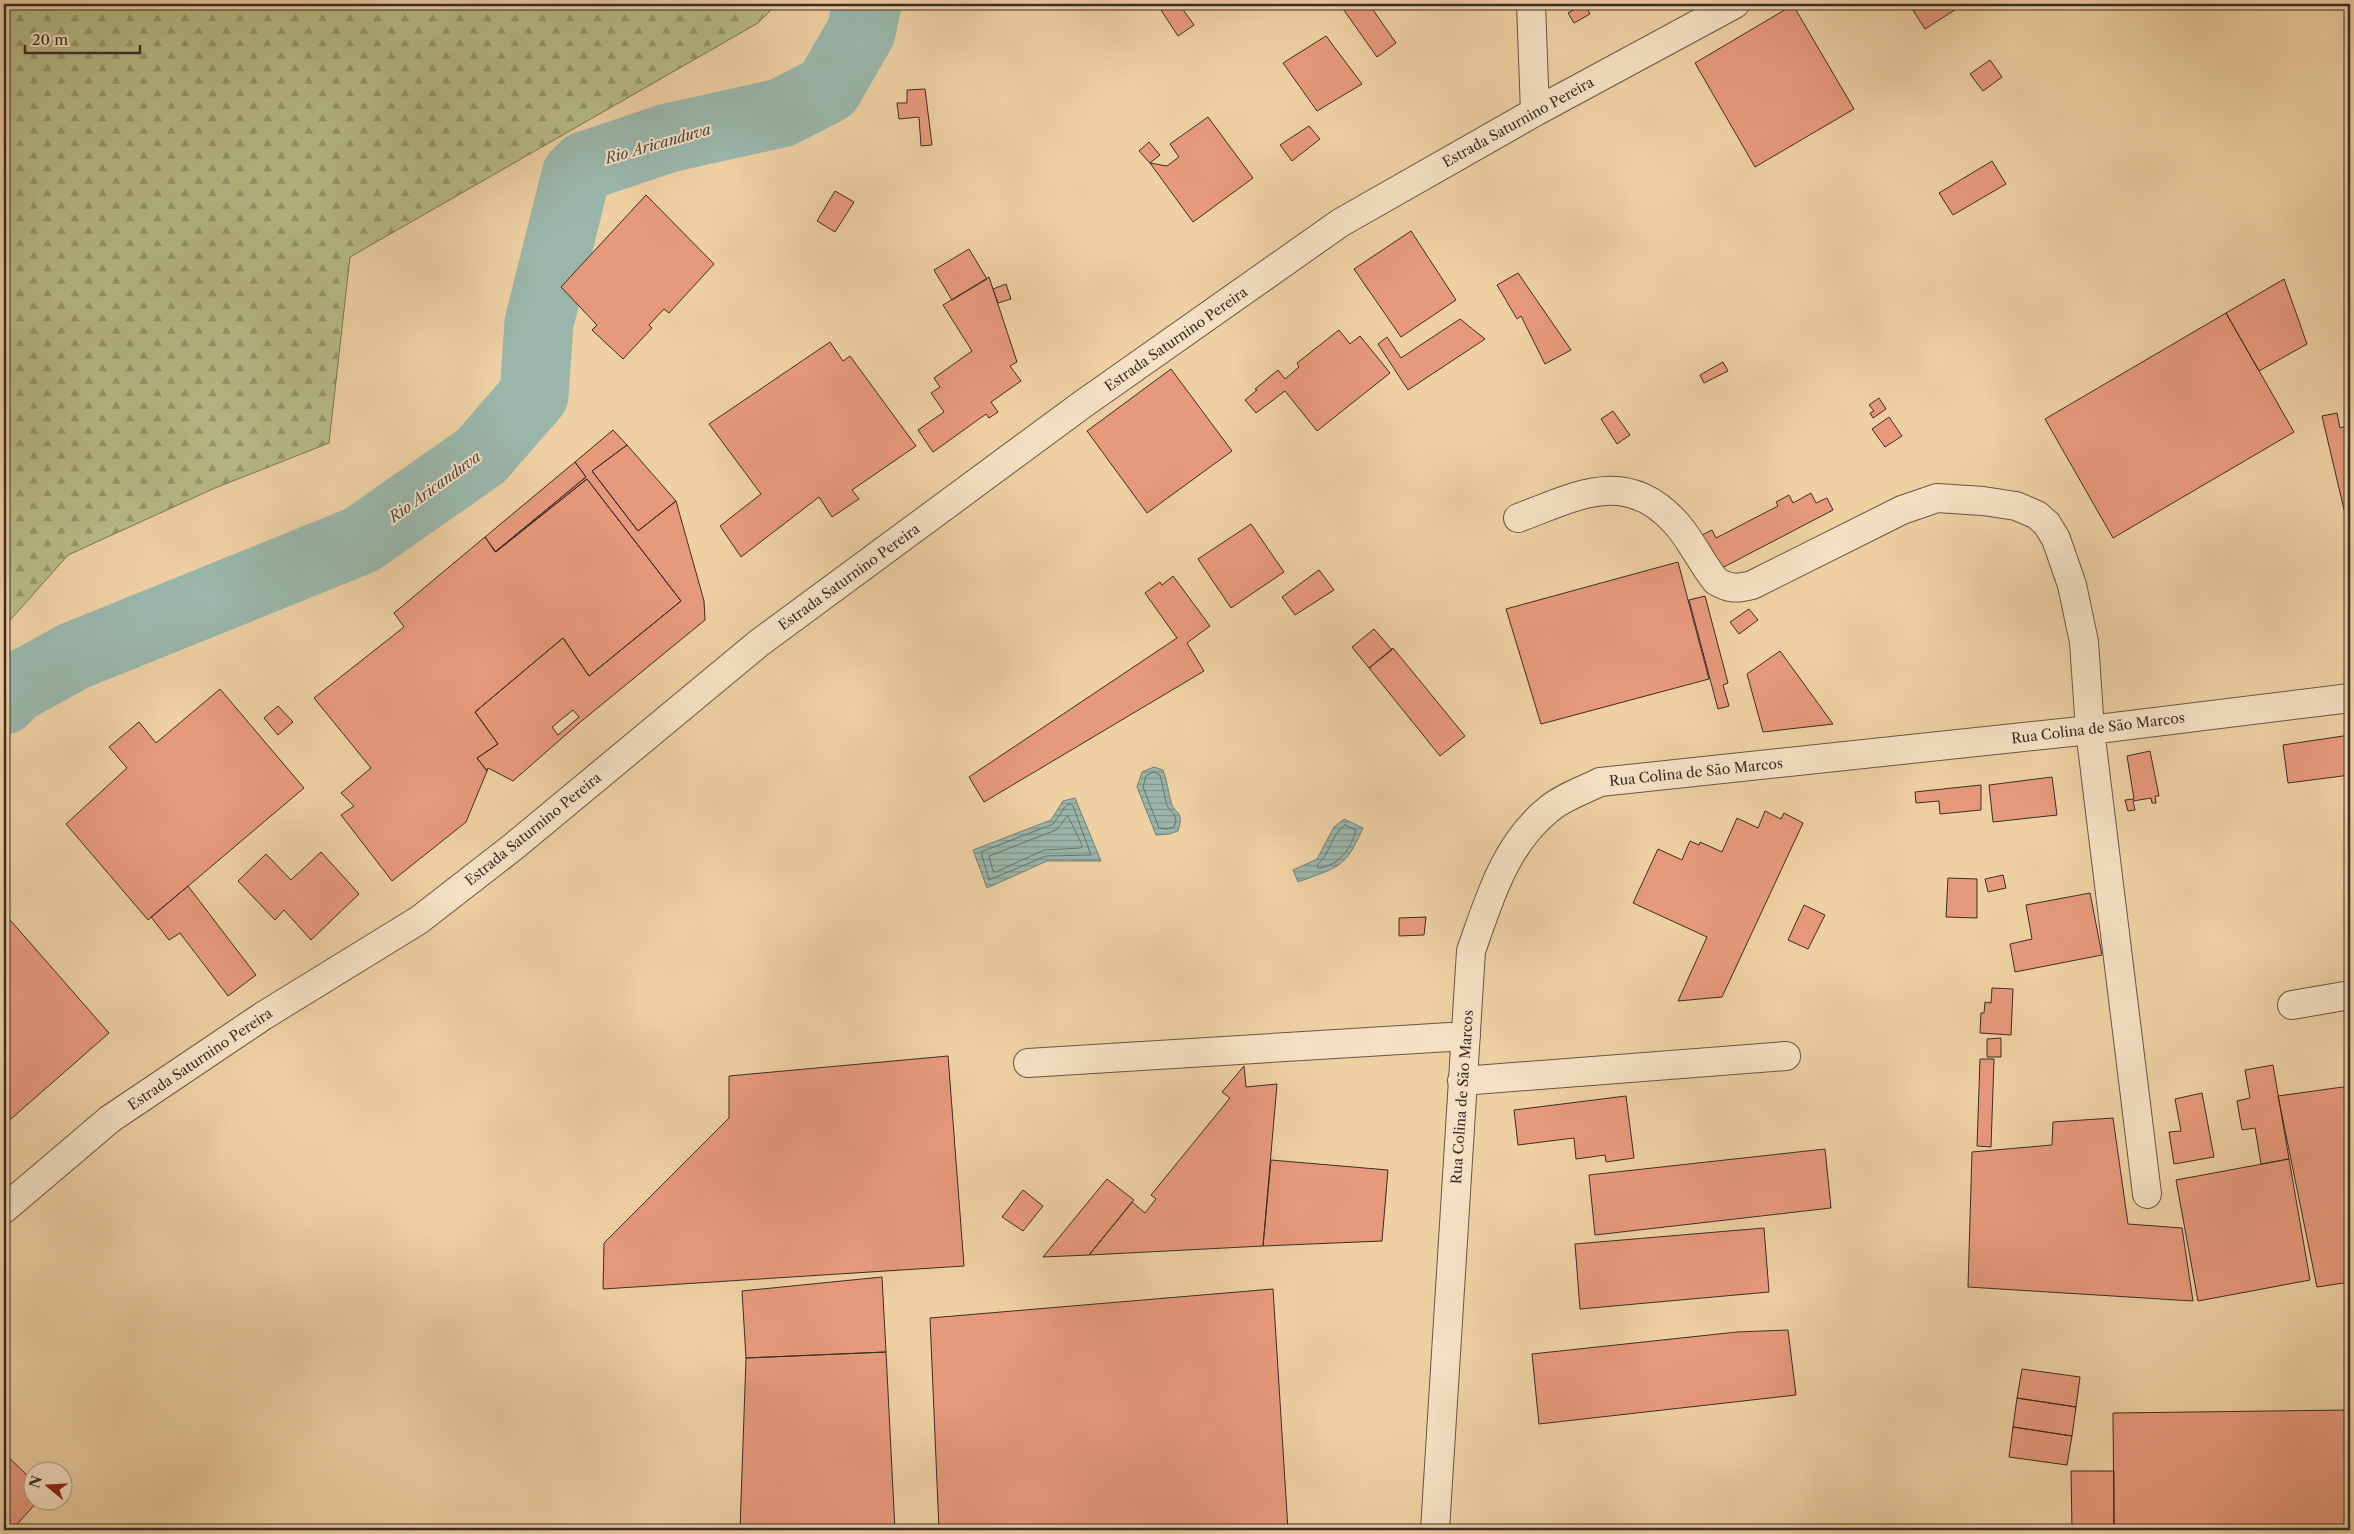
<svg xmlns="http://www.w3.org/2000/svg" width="2354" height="1534" font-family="'Libre Caslon Text',serif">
  <defs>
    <pattern id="forest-firs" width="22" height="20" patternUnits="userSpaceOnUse" patternTransform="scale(1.25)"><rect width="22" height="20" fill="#b7bb86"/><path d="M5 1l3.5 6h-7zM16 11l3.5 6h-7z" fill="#96986e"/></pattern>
    <pattern id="water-rules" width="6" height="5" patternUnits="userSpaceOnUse" patternTransform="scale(1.25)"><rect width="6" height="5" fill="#9ab6ab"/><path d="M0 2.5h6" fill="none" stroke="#7f948b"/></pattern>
  </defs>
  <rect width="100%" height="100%" fill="#eed0a3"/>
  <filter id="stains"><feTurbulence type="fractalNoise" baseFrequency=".004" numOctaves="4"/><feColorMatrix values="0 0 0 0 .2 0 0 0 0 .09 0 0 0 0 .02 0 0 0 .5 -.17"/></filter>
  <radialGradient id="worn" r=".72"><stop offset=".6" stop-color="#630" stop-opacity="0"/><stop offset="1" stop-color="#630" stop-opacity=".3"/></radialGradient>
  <path fill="url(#forest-firs)" stroke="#7a7456" d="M4,4H777L758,23L350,257L329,443L215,488L68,555L4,627Z"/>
  <path fill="url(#water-rules)" stroke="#747f76" d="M1154,767L1163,770C1167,780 1168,791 1171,802C1174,815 1185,809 1178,831L1169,834L1156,835L1137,787L1142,772Z
    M1075,798L1101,861H1047L987,888L973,850L1051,820L1063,801Z
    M1344,819L1363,828C1345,869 1338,867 1298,882L1293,870L1317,859L1334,827Z"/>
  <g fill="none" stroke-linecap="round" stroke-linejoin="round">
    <path stroke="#6b7169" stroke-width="1" d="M1154,772L1160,775L1167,806L1174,814L1176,821L1174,827L1167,829L1159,828L1143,787L1146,776Z
      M1070,804L1073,806L1091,855L1046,856L989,880L981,852L1053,824L1066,806Z
      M1068,816L1082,845L1081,848L1044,850L996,872L993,871L989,856L1056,830Z
      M1345,825L1356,830C1351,849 1339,866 1318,868L1317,865C1330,855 1331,834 1345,825Z"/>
    <path stroke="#9ab6ab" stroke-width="69" d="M4,700L14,689L74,656L361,540L481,456L534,395L539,323L576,175L585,166L668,138L781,113L828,89L861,32L867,4"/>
  </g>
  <path fill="#e7997c" stroke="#3c2c27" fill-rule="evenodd" d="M1169,4H1179L1194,25L1178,36L1161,10Z
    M1345,4H1369L1396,43L1377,57L1341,6Z
    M1585,4L1590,14L1574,23L1568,13Z
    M1909,4H1964L1925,29Z
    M1793,5L1854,109L1755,167L1695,63Z
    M1326,36L1362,84L1317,111L1283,63Z
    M1990,60L2002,77L1983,91L1970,74Z
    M925,89L932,145L921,146L919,117L899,119L897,103H907V90Z
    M1208,117L1253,178L1193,222L1150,163L1167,166L1179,157L1170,144Z
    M1309,126L1320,139L1292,161L1280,145Z
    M1149,142L1160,155L1150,163L1139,151Z
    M1992,161L2006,184L1953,215L1939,193Z
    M835,191L854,202L835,232L817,221Z
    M646,195L714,264L669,313L664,309L649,325L652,328L623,359L592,330L597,325L561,287Z
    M1411,231L1456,300L1401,337L1354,269Z
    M969,249L987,279L952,300L934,270Z
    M1518,273L1571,350L1545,364L1521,316L1517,319L1497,285Z
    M989,277L1017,362L1010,366L1021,381L991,402L998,412L989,418L986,414L933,452L918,430L944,412L931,393L940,387L934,378L972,351L943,305Z
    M2284,279L2307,344L2259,371L2226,313Z
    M1006,284L1011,299L998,303L993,289Z
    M2226,313L2294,432L2113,538L2045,419Z
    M1460,319L1485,339L1408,390L1378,344L1387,337L1401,358Z
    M1339,330L1350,344L1360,336L1390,373L1317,431L1285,391L1256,413L1245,400L1257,390L1255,389L1278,370L1285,379L1299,367L1297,363Z
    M830,342L843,361L850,356L916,446L852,490L859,499L832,517L819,497L741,557L720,526L761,494L709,424Z
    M1723,362L1728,371L1704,383L1700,375Z
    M1171,369L1232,451L1147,513L1087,431Z
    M1879,398L1886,409L1873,418L1870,413L1874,411L1869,405Z
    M1613,411L1630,435L1617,444L1601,419Z
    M2337,413L2340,428L2350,425V535L2322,416Z
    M1889,417L1902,436L1885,447L1872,429Z
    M613,430L627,445L592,471L638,531L676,501L704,601L705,620L578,724L513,781L488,768L487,771L477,758L498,744L475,712L563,638L589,676L681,601L587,479L495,552L586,477L575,462ZM573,710L579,717L558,735L552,727Z
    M627,445L676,501L638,531L592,471Z
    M575,462L586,477L495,552L485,537Z
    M587,479L681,601L589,676L563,638L475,712L498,744L477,758L487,771L466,822L392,881L341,815L354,806L341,793L371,768L314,698L404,627L394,613L485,537L496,552Z
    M1811,493L1816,503L1827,498L1833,510L1720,569L1698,537L1712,530L1716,538L1778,506L1776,502L1789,495L1793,503Z
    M1251,524L1284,572L1231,608L1198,559Z
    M1678,562L1709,679L1541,724L1506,609Z
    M1319,570L1334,590L1295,615L1282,597Z
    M1173,576L1210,626L1187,643L1204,671L984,802L969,777L1177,638L1145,593L1160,582L1162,585Z
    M1705,596L1728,683L1723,685L1729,706L1718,709L1689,600Z
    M1749,609L1758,620L1739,634L1730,622Z
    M1374,629L1392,650L1369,668L1352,647Z
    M1393,648L1465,736L1440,756L1369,668Z
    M1780,651L1833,724L1763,732L1747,674Z
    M220,689L304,788L148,920L66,824L127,768L109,747L139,722L156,743Z
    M278,706L293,722L278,735L264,718Z
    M2350,735V775L2288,783L2283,745Z
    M2150,751L2159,796H2155L2156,803H2152L2151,798L2133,801L2135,810L2128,811L2125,800L2134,799L2127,756Z
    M2052,777L2057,815L1993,822L1989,785Z
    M1981,785V810L1940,814L1939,801L1916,803L1915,792Z
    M1765,811L1781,819L1784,813L1803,823L1722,997L1678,1001L1707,937L1633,903L1658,849L1682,860L1690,841L1699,845L1700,842L1722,852L1737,818L1758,828Z
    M321,852L359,894L311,940L284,910L275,920L238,881L266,854L291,880Z
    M2003,875L2006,888L1988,892L1985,879Z
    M1948,878L1977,879V918L1946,917Z
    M188,886L256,975L228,996L180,933L169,940L151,917Z
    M2090,893L2102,955L2015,972L2010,944L2032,939L2026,905Z
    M1804,905L1825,915L1808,949L1788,940Z
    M4,913L109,1033L4,1125Z
    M1426,917L1424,935L1399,936V918Z
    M1992,988L2013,989L2011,1035L1980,1033L1981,1013H1984L1985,1002L1991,1003Z
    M2001,1038V1057H1987V1039Z
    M948,1056L964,1266L603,1289L604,1243L729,1118V1076Z
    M1980,1059H1994L1991,1147L1977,1146Z
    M2273,1065L2289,1159L2261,1164L2255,1128L2242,1130L2237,1101L2250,1098L2245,1070Z
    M1244,1066L1246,1087L1277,1084L1263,1246L1089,1255L1132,1202L1145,1213L1156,1199L1151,1195L1230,1098L1222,1092Z
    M2350,1086V1282L2317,1287L2278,1096Z
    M2202,1093L2214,1157L2174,1164L2169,1132L2181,1131L2175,1099Z
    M1626,1096L1634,1158L1606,1162L1605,1155L1576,1159L1574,1138L1518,1145L1514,1110Z
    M2113,1118L2128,1224L2182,1228L2193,1301L1968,1287L1972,1152L2052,1145L2053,1122Z
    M1825,1149L1831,1208L1595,1235L1589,1175Z
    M2289,1159L2310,1280L2198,1301L2176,1180Z
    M1271,1160L1388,1170L1382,1241L1263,1246Z
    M1107,1179L1134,1200L1089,1255L1043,1257Z
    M1023,1190L1043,1206L1023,1231L1002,1217Z
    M1764,1228L1769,1292L1580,1309L1575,1244Z
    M882,1277L886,1352L746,1358L742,1291Z
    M1273,1289L1288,1530H939L930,1318Z
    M1788,1330L1796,1395L1539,1424L1532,1354L1737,1332Z
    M886,1352L895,1530H740L746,1358Z
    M2022,1369L2080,1377L2076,1407L2017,1398Z
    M2017,1398L2076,1407L2072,1436L2013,1427Z
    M2350,1410V1530H2114L2113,1413Z
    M2013,1427L2072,1436L2067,1465L2009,1457Z
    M4,1453L32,1480V1502H37L12,1530H4Z
    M2071,1471H2114V1530H2072Z"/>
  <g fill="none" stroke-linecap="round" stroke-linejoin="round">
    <g stroke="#685546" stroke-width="30">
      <path id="minor" d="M1531,4L1535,112
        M1518,518C1575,497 1625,467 1675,522C1691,539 1701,563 1716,581C1729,589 1737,589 1752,585L1902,510L1937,498L1983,501L2016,506L2037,515L2047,524L2056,539L2072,585L2084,642L2090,730L2147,1194
        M2292,1005L2350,995
        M1028,1063L1466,1036
        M1462,1081L1786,1056
        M4,1209L110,1119L263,1016L419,920L513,847L759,643L1083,404L1340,223L1535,112L1735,4
        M1435,1530L1471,951C1489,900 1505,844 1549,809C1563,797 1584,790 1600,782L2090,730L2350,698"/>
    </g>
    <use href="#minor" stroke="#f4e0c3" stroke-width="28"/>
  </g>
  <g text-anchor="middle" stroke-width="4" stroke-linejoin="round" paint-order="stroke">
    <g font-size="14" fill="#3c2c27" stroke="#f4e0c3">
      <text transform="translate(1518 122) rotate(-29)" y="5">Estrada Saturnino Pereira</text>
      <text transform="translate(1176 339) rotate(-35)" y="5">Estrada Saturnino Pereira</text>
      <text transform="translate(849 577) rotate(-36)" y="5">Estrada Saturnino Pereira</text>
      <text transform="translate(2098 728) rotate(-7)" y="5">Rua Colina de São Marcos</text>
      <text transform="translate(1696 772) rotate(-6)" y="5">Rua Colina de São Marcos</text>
      <text transform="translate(533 829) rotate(-39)" y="5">Estrada Saturnino Pereira</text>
      <text transform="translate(200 1059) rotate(-34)" y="5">Estrada Saturnino Pereira</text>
      <text transform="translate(1462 1097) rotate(-86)" y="5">Rua Colina de São Marcos</text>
    </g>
    <g font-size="15" font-style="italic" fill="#4f4841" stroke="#f4e0c3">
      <text transform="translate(658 144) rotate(-16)" y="5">Rio Aricanduva</text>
      <text transform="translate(435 487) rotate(-36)" y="5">Rio Aricanduva</text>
    </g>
  </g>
  <rect width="2354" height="1534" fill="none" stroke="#eed0a3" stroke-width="20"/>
  <rect x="5" y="5" width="2344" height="1524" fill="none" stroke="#3c2c27" stroke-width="2.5"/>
  <rect x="10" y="10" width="2334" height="1514" fill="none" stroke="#3c2c27"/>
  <g transform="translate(48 1486) rotate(288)"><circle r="24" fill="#f4e0c3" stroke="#aa9885"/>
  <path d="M0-4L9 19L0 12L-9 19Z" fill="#8f2418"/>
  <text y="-8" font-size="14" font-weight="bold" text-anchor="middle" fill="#3c2c27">N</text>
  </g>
  <path d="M25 45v8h115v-8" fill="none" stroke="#3c2c27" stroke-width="2.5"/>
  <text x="32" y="45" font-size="15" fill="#3c2c27" stroke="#f4e0c3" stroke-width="4" paint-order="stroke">20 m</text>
  <rect width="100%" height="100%" filter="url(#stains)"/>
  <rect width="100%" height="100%" fill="url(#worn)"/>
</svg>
